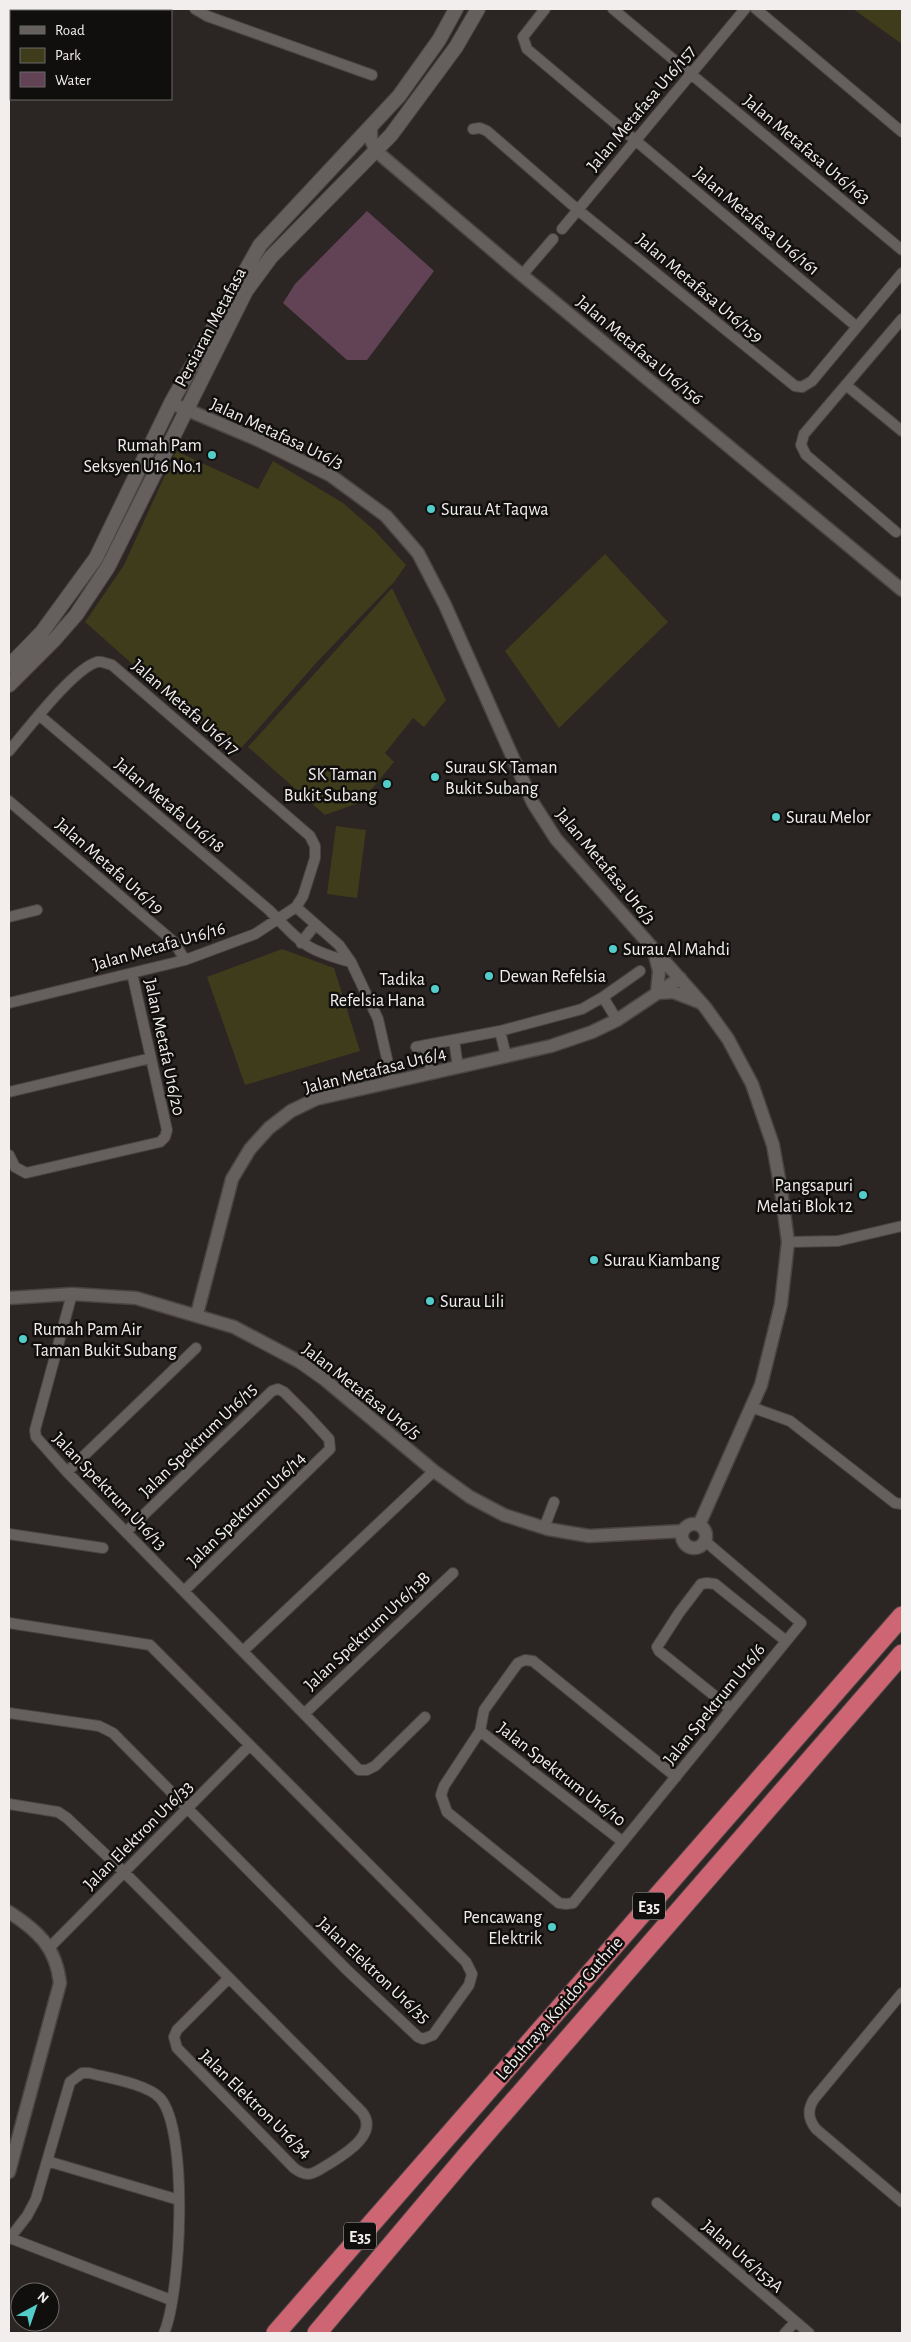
<svg xmlns="http://www.w3.org/2000/svg" width="911" height="2342" font-family="'Alegreya Sans',sans-serif">
  <rect width="100%" height="100%" fill="#2b2523"/>
  <path fill="#3f3c1c" d="M853,9H902V44Z
    M176,451L258,489L273,461L343,503L374,530L406,565L394,582L317,662L235,755L85,622L124,565Z
    M605,554L668,622L559,728L505,651Z
    M392,588L446,700L424,727L413,718L385,753L394,762L361,802L325,815L248,747Z
    M336,826L366,830L357,898L327,894Z
    M282,949L334,968L360,1051L245,1085L207,977Z"/>
  <path fill="#624355" d="M367,211L434,271L367,360H347L283,303L295,284Z"/>
  <g fill="none" stroke-linecap="round" stroke-linejoin="round">
    <g stroke="#494442" stroke-width="12">
      <path id="minor" d="M10,9L12,11
        M195,9L207,16L372,75
        M545,9L523,37L527,49L857,327
        M613,9L902,250
        M756,9L902,132
        M52,11L55,9
        M9,47L11,45
        M473,129L480,128L487,131L578,210L795,386L802,387L812,381L902,273
        M562,229L745,9
        M522,275L553,239
        M846,385L902,431
        M896,532L806,455L801,445L804,434L902,319
        M39,715L269,910C301,943 305,950 351,962
        M9,751C27,730 73,669 97,662C102,661 107,664 112,665L310,836L315,846V858L303,896L296,907L255,934L185,960L9,1003
        M9,801L174,942L185,960
        M296,907L339,945L351,962L378,1019L392,1081
        M9,917L37,910
        M301,943L315,925
        M603,997L617,1020
        M500,1031L506,1056
        M454,1040L458,1067
        M425,1045L431,1073
        M416,1047L500,1031L582,1009L603,997L640,971
        M9,1092L151,1058
        M9,1155L15,1167L26,1173L160,1142L165,1137L167,1130L132,973
        M788,1242L838,1241L902,1226
        M72,1294L35,1430L36,1437L67,1472L359,1770H367L375,1766L425,1717
        M751,1407L790,1421L895,1503L902,1504
        M67,1472L196,1348
        M544,1528L554,1502
        M126,1532L272,1391L278,1389L284,1392L307,1415L329,1439L330,1449L184,1591
        M9,1534L103,1548
        M9,1623L150,1645L466,1962L472,1974L469,1985L433,2035L423,2039L418,2037L347,1970L113,1733L99,1726L9,1713
        M243,1651L434,1471
        M731,1709L659,1651L657,1647L679,1613L701,1584L707,1583L715,1584L786,1641
        M304,1714L453,1573
        M480,1731L623,1842
        M676,1777L533,1661L525,1660L518,1663L484,1710L480,1731L444,1786L441,1795L447,1812L559,1903L566,1904L573,1903L801,1623L705,1541
        M9,1804L58,1812L67,1818L124,1872L362,2112C379,2134 345,2154 329,2164C323,2167 315,2174 308,2174C302,2174 298,2171 294,2168L177,2048L174,2037L177,2030L229,1978
        M50,1947L249,1746
        M902,1993L814,2099C807,2110 808,2119 816,2129L902,2202
        M47,2161L179,2200
        M657,2203L809,2333
        M10,2238L171,2300
        M9,2239L27,2216L36,2199L70,2082L82,2073H89C108,2078 147,2084 160,2098C189,2130 181,2294 164,2333
        M785,2333L795,2322"/>
    </g>
    <g stroke="#494442" stroke-width="15">
      <path id="tertiary" d="M371,127V140L376,151L522,275L902,590
        M171,403L256,439L330,475L386,516L418,553L445,605L533,803L556,839L705,1007L728,1039L752,1084L773,1145L781,1190L788,1242L781,1304L761,1385L699,1525
        M654,951L659,971L657,993L673,992L699,1002
        M9,1298L72,1294L136,1298L234,1327L300,1362L324,1379L434,1471L470,1497L504,1515L548,1529L589,1536L683,1531
        M197,1314L232,1179L250,1149L269,1128L291,1111L316,1099L551,1046L592,1032L617,1020L680,978
        M682 1536a12 12 0 1 1 24 0a12 12 0 1 1-24 0Z
        M9,1912C38,1931 56,1947 60,1983L9,2172"/>
    </g>
    <g stroke="#494442" stroke-width="16">
      <path id="secondary" d="M9,666L42,632L96,558L171,403L260,245L399,96L439,40L456,9
        M9,685L55,639L76,615L108,567L246,291L271,257L391,135L456,47L478,9"/>
    </g>
    <g stroke="#494442" stroke-width="21">
      <path id="motorway" d="M276,2333L902,1616
        M317,2333L468,2154L902,1654"/>
    </g>
    <use href="#minor" stroke="#655f5d" stroke-width="10"/>
    <use href="#tertiary" stroke="#655f5d" stroke-width="12"/>
    <use href="#secondary" stroke="#655f5d" stroke-width="14"/>
    <use href="#motorway" stroke="#ce6573" stroke-width="19"/>
  </g>
  <g fill="#53cdca" stroke="#110f0e" stroke-width="2">
    <circle cx="212" cy="455" r="5"/>
    <circle cx="431" cy="509" r="5"/>
    <circle cx="435" cy="777" r="5"/>
    <circle cx="387" cy="784" r="5"/>
    <circle cx="776" cy="817" r="5"/>
    <circle cx="613" cy="949" r="5"/>
    <circle cx="489" cy="976" r="5"/>
    <circle cx="435" cy="989" r="5"/>
    <circle cx="863" cy="1195" r="5"/>
    <circle cx="594" cy="1260" r="5"/>
    <circle cx="430" cy="1301" r="5"/>
    <circle cx="23" cy="1339" r="5"/>
    <circle cx="552" cy="1927" r="5"/>
  </g>
  <g text-anchor="middle" stroke-width="5" stroke-linejoin="round" paint-order="stroke">
    <g fill="#110f0e" stroke="#aeabaa" stroke-width="1">
      <rect x="633" y="1892.5" width="32" height="27" rx="4"/>
      <rect x="344" y="2222.5" width="32" height="27" rx="4"/>
    </g>
    <g font-size="16" font-weight="bold" fill="#f2eeed">
      <text x="649" y="1912">E35</text>
      <text x="360" y="2242">E35</text>
    </g>
    <g font-size="18" fill="#f2eeed" stroke="#110f0e">
      <text transform="translate(641 108) rotate(-50)" y="6">Jalan Metafasa U16/157</text>
      <text transform="translate(807 149) rotate(40)" y="6">Jalan Metafasa U16/163</text>
      <text transform="translate(757 221) rotate(40)" y="6">Jalan Metafasa U16/161</text>
      <text transform="translate(700 288) rotate(40)" y="6">Jalan Metafasa U16/159</text>
      <text transform="translate(210 327) rotate(-62)" y="6">Persiaran Metafasa</text>
      <text transform="translate(640 350) rotate(40)" y="6">Jalan Metafasa U16/156</text>
      <text transform="translate(277 433) rotate(25)" y="6">Jalan Metafasa U16/3</text>
      <text transform="translate(186 707) rotate(41)" y="6">Jalan Metafa U16/17</text>
      <text transform="translate(170 805) rotate(40)" y="6">Jalan Metafa U16/18</text>
      <text transform="translate(110 866) rotate(41)" y="6">Jalan Metafa U16/19</text>
      <text transform="translate(606 866) rotate(50)" y="6">Jalan Metafasa U16/3</text>
      <text transform="translate(159 946) rotate(-16)" y="6">Jalan Metafa U16/16</text>
      <text transform="translate(165 1047) rotate(78)" y="6">Jalan Metafa U16/20</text>
      <text transform="translate(375 1070) rotate(-14)" y="6">Jalan Metafasa U16/4</text>
      <text transform="translate(362 1391) rotate(38)" y="6">Jalan Metafasa U16/5</text>
      <text transform="translate(198 1440) rotate(-44)" y="6">Jalan Spektrum U16/15</text>
      <text transform="translate(110 1491) rotate(46)" y="6">Jalan Spektrum U16/13</text>
      <text transform="translate(246 1509) rotate(-44)" y="6">Jalan Spektrum U16/14</text>
      <text transform="translate(367 1631) rotate(-43)" y="6">Jalan Spektrum U16/13B</text>
      <text transform="translate(714 1704) rotate(-51)" y="6">Jalan Spektrum U16/6</text>
      <text transform="translate(562 1774) rotate(38)" y="6">Jalan Spektrum U16/10</text>
      <text transform="translate(138 1835) rotate(-45)" y="6">Jalan Elektron U16/33</text>
      <text transform="translate(374 1970) rotate(43)" y="6">Jalan Elektron U16/35</text>
      <text transform="translate(559 2008) rotate(-49)" y="6">Lebuhraya Koridor Guthrie</text>
      <text transform="translate(256 2104) rotate(44)" y="6">Jalan Elektron U16/34</text>
      <text transform="translate(743 2256) rotate(41)" y="6">Jalan U16/153A</text>
    </g>
    <g font-size="18" fill="#f2eeed" stroke="#110f0e" text-anchor="start">
      <text x="202" y="451" text-anchor="end">Rumah Pam<tspan x="202" dy="21">Seksyen U16 No.1</tspan></text>
      <text x="441" y="515">Surau At Taqwa</text>
      <text x="445" y="773">Surau SK Taman<tspan x="445" dy="21">Bukit Subang</tspan></text>
      <text x="377" y="780" text-anchor="end">SK Taman<tspan x="377" dy="21">Bukit Subang</tspan></text>
      <text x="786" y="823">Surau Melor</text>
      <text x="623" y="955">Surau Al Mahdi</text>
      <text x="499" y="982">Dewan Refelsia</text>
      <text x="425" y="985" text-anchor="end">Tadika<tspan x="425" dy="21">Refelsia Hana</tspan></text>
      <text x="853" y="1191" text-anchor="end">Pangsapuri<tspan x="853" dy="21">Melati Blok 12</tspan></text>
      <text x="604" y="1266">Surau Kiambang</text>
      <text x="440" y="1307">Surau Lili</text>
      <text x="33" y="1335">Rumah Pam Air<tspan x="33" dy="21">Taman Bukit Subang</tspan></text>
      <text x="542" y="1923" text-anchor="end">Pencawang<tspan x="542" dy="21">Elektrik</tspan></text>
    </g>
  </g>
  <rect width="911" height="2342" fill="none" stroke="#f2eeed" stroke-width="20"/>
  <rect x="10" y="10" width="162" height="90" fill="#110f0e" stroke="#6b6867"/>
  <rect x="20" y="26" width="25" height="8" fill="#655f5d" stroke="#6b6867"/>
  <text x="55" y="35" font-size="15" fill="#f2eeed">Road</text>
  <rect x="20" y="48" width="25" height="15" fill="#3f3c1c" stroke="#6b6867"/>
  <text x="55" y="60" font-size="15" fill="#f2eeed">Park</text>
  <rect x="20" y="72" width="25" height="15" fill="#624355" stroke="#6b6867"/>
  <text x="55" y="85" font-size="15" fill="#f2eeed">Water</text>
  <g transform="translate(35 2307) rotate(40)"><circle r="24" fill="#110f0e" stroke="#6b6867"/>
  <path d="M0-4L9 19L0 12L-9 19Z" fill="#53cdca"/>
  <text y="-8" font-size="14" font-weight="bold" text-anchor="middle" fill="#f2eeed">N</text>
  </g>
</svg>
